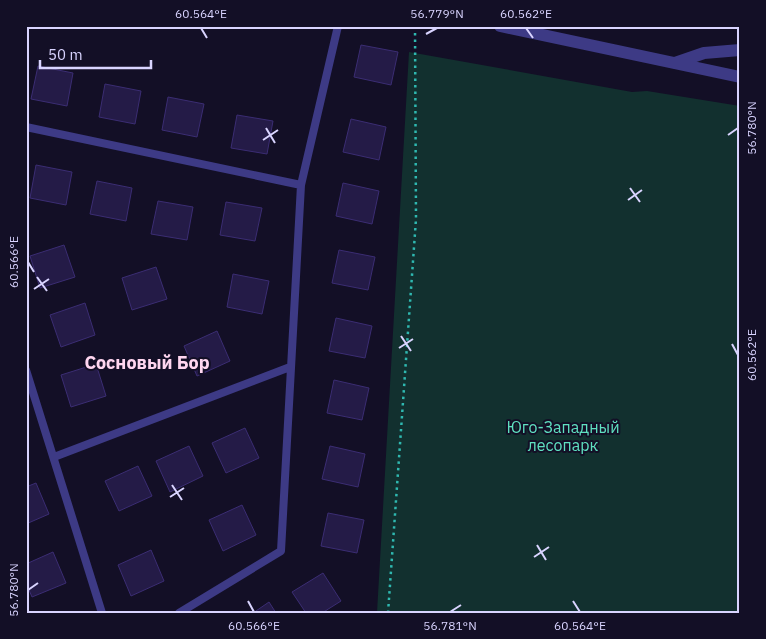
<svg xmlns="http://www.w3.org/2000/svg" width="766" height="639" font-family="'IBM Plex Sans',sans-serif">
  <rect width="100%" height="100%" fill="#130f26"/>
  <path fill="#12302f" d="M409,52L632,92L647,91L740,106V613H377Z"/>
  <path fill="#241b47" stroke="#3b2d73" d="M361,45L398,52L391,85L354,77Z
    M38,66L73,73L67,106L31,99Z
    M105,84L141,91L135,124L99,117Z
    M168,97L204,104L197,137L162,130Z
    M237,115L273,121L267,154L231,148Z
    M351,119L386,127L379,160L343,152Z
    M36,165L72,172L66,205L30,198Z
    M97,181L132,188L126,221L90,214Z
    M343,183L379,191L372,224L336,216Z
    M158,201L193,207L187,240L151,234Z
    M226,202L262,208L255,241L220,235Z
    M64,245L75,277L40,288L30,256Z
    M339,250L375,257L368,290L332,283Z
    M156,267L167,299L132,310L122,278Z
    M233,274L269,281L262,314L227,307Z
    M85,303L95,335L61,347L50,315Z
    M336,318L372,326L365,358L329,351Z
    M217,331L230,361L197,376L184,346Z
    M96,364L106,396L71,407L61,375Z
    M334,380L369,388L362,420L327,413Z
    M245,428L259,458L226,473L212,443Z
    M189,446L203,476L170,492L156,461Z
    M330,446L365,454L358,487L322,479Z
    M138,466L152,496L119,511L105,481Z
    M36,483L49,514L26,524V487Z
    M242,505L256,535L223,551L209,520Z
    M328,513L364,520L357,553L321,546Z
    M151,550L164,581L131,596L118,565Z
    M53,552L66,583L32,597L26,583V564Z
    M323,573L341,601L322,613H306L292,592Z
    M269,602L276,613H253Z"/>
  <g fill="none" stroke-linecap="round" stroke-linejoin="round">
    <path stroke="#2fb8b0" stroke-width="2.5" stroke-dasharray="2.5 4" stroke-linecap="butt" d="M388,613L416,219L415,26"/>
    <path stroke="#3d3a85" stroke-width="8" d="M26,127L301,185
      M26,370L102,613
      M54,457L290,367
      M179,613L281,551L301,185L338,26"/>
    <path stroke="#3d3a85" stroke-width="12" d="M500,26L740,77
      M675,63L704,53L740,50"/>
  </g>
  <path fill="none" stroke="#d9d4ff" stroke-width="2" d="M201,28L207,38M526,28L533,38M426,34L437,28M266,128L275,143M728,135L738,128M263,140L278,130M630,188L640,202M628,200L642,190M28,262L34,272M37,277L47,291M34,289L49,279M401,336L411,351M732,344L738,355M399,348L413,339M172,485L182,500M170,497L184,488M537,545L546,560M534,557L549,547M28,590L38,583M248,601L254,612M573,601L580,612M450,612L461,605"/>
  <g text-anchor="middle" stroke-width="4" stroke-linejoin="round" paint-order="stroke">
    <g font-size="16" fill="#5fe0c0" stroke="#130f26">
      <text x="563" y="433">Юго-Западный<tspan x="563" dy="18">лесопарк</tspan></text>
    </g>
    <g font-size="18" font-weight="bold" fill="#ffd6f0" stroke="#130f26">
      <text x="147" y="369">Сосновый Бор</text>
    </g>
  </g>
  <rect width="766" height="639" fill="none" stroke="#130f26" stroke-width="55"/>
  <path d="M40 60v8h111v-8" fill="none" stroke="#d9d4ff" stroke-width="2.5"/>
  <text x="48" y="60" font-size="15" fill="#d9d4ff" stroke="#130f26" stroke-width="4" paint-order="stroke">50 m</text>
  <rect x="28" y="28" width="710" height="584" fill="none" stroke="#d9d4ff" stroke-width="2"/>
  <g font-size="12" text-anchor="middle" fill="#d9d4ff">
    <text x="201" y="18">60.564°E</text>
    <text x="437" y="18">56.779°N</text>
    <text x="526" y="18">60.562°E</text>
    <text transform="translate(752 128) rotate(-90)" y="4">56.780°N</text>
    <text transform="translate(14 262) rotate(-90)" y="4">60.566°E</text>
    <text transform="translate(752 355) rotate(-90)" y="4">60.562°E</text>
    <text transform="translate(14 590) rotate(-90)" y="4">56.780°N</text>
    <text x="254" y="630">60.566°E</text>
    <text x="450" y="630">56.781°N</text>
    <text x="580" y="630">60.564°E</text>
  </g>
</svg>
